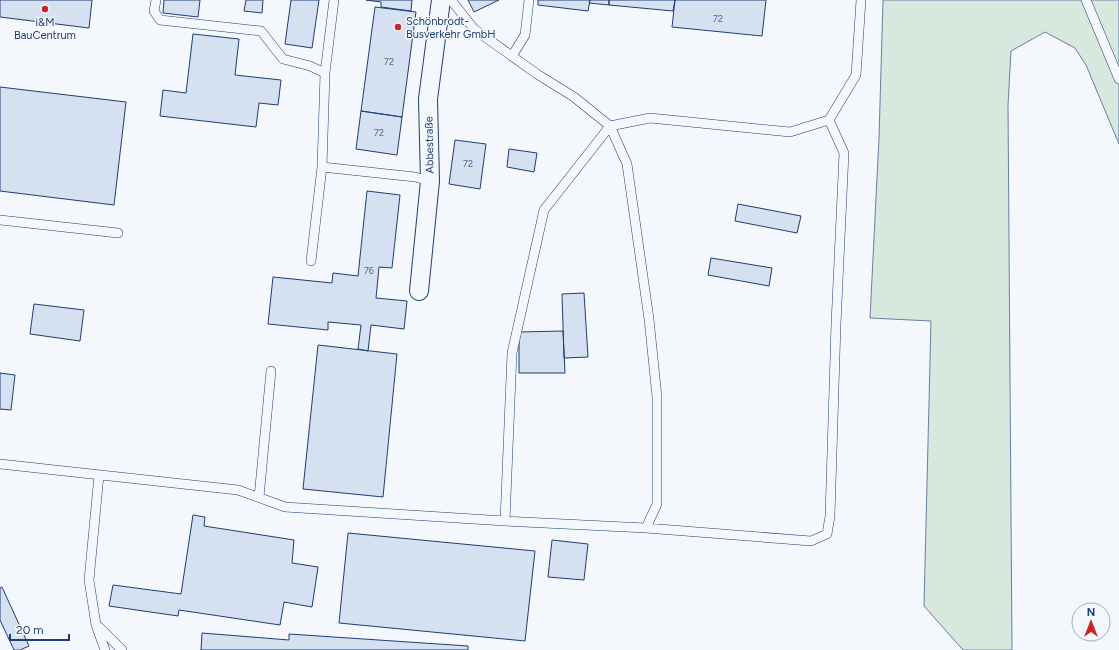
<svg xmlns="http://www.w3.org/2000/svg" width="1119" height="650" font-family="Figtree,sans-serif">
  <rect width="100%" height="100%" fill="#f4f7fb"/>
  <path fill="#d7e8df" stroke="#687fa3" d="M883,0H1119V144L1086,65L1075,48L1045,32L1011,51L1008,105L1012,650H963L924,606L931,321L870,318L879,138Z"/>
  <path fill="#d5e0f0" stroke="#1d3f73" d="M0,0H92L89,28L0,17Z
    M164,0H200L198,17L163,13Z
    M246,0H263L262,13L244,11Z
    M291,0H319L312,48L285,44Z
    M366,0H412L411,11L381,7V2Z
    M468,0H499L474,12Z
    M538,0H590L588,11L538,5Z
    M590,0H609V5L589,3Z
    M609,0H675L673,11L609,5Z
    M675,0H766L762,36L672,27Z
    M375,7L416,12L402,117L361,111Z
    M193,34L239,39L235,75L281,80L278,105L259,103L256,127L160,116L163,90L186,93Z
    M0,87L126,102L114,205L0,191Z
    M361,111L402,117L397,155L356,149Z
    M455,140L486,144L480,189L449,184Z
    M509,149L537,153L534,172L507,167Z
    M367,191L400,195L392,268L379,267L376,298L407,301L404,329L371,325L368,351L358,349L361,325L328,322V330L268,324L273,277L332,283L333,273L358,276Z
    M738,204L801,216L797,233L735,221Z
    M711,258L772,268L769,286L708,275Z
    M584,293L588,357L564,358L562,294Z
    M34,304L84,310L80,341L30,334Z
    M563,331L565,373H519V332Z
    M318,345L397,354L383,497L303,489Z
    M0,373L15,375L11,410L0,409Z
    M193,515L205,517L204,526L294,540L292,563L318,567L312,607L284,602L280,625L179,610L178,616L109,606L113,585L181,594Z
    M348,533L535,551L525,641L339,623Z
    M552,540L588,544L584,580L548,577Z
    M2,587L29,646L20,650H14L0,620V588Z
    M202,633L289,640V634L468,646V650H201Z"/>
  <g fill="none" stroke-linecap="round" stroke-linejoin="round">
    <g stroke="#1d3f73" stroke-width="10">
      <path id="lane" d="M156,0L154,11L160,20L261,31L283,59L310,66L325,73L322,167L311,261
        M1086,0L1119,79
        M512,56L525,35L529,0
        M325,73L334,0
        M322,167L415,177L430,181
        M0,220L118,233
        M0,464L238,490L285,507L505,521L646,528L657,504V397L649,319L627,164L610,126L574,97L537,74L474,29L451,0
        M99,475L89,580L96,625L105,650
        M259,497L271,371
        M505,521L512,353L544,210L610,126L650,118L790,132L829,120L856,75L861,0
        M646,528L811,541L827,534L830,516L836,324L844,153L829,120
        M99,627L122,650"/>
    </g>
    <g stroke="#1d3f73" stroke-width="20">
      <path id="street" d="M419,291L430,181L428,99L441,0"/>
    </g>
    <use href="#lane" stroke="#f4f7fb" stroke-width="9"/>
    <use href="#street" stroke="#f4f7fb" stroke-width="18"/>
  </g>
  <g fill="#c62828" stroke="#f4f7fb" stroke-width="1.5">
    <circle cx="45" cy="9" r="4"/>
    <circle cx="398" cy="27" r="4"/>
  </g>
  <g text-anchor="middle" stroke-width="3" stroke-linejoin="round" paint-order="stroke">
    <g font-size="9" fill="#4b6792">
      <text x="718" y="22">72</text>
      <text x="389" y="65">72</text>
      <text x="379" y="136">72</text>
      <text x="468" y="167">72</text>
      <text x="369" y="274">76</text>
    </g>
    <g font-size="11" fill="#1d3f73" stroke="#f4f7fb" text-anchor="start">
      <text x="406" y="25">Schönbrodt-<tspan x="406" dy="13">Busverkehr GmbH</tspan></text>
      <text x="45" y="26" text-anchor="middle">i&amp;M<tspan x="45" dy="13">BauCentrum</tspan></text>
    </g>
    <g font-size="11" fill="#1d3f73" stroke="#f4f7fb">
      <text transform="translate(429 145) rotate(-91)" y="4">Abbestraße</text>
    </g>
  </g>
  <g transform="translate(1091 622)"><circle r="19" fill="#f4f7fb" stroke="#9eadc5"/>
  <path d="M0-3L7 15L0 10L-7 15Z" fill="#c62828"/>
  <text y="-6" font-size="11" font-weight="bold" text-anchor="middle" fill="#1d3f73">N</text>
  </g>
  <path d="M10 634v6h59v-6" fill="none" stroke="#1d3f73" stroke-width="2"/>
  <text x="16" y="634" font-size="12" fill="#1d3f73" stroke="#f4f7fb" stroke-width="3" paint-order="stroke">20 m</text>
</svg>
